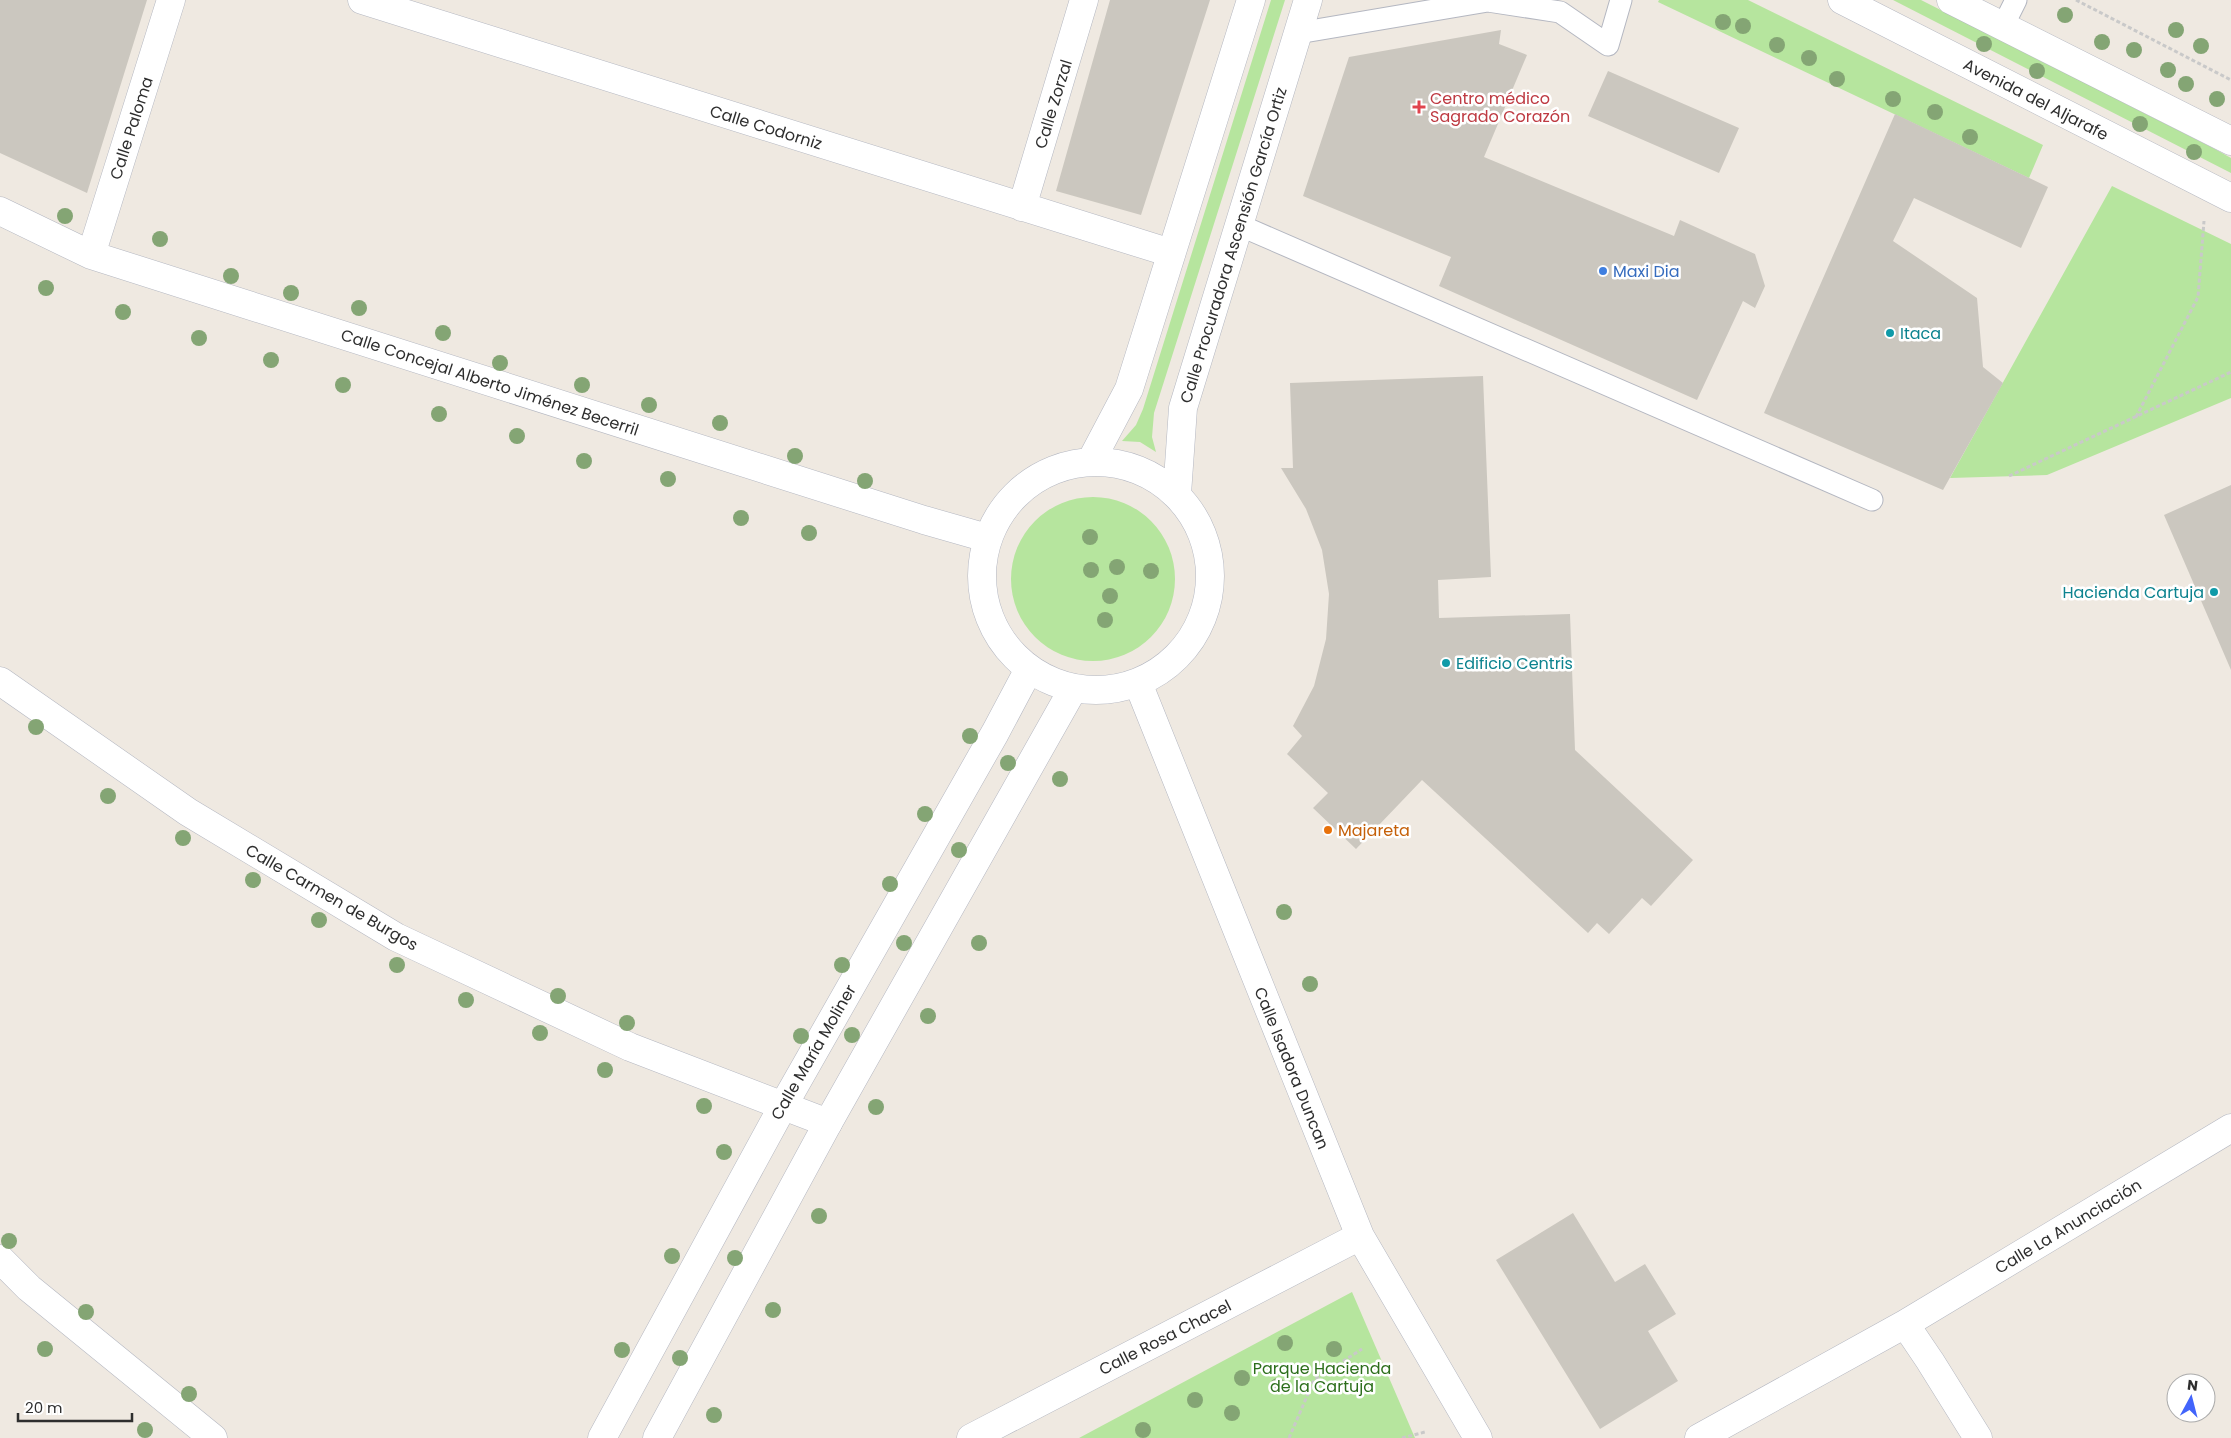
<svg xmlns="http://www.w3.org/2000/svg" width="2231" height="1438" font-family="Poppins,sans-serif">
  <rect width="100%" height="100%" fill="#efe9e1"/>
  <path fill="#b6e59e" d="M1271,0H1285L1154,413L1152,437L1156,452L1140,442L1122,441L1136,425L1143,409Z
    M1659,0H1748L2043,145L2029,178L1658,2Z
    M1893,0H1921L2213,148L2231,158V173Z
    M2112,186L2231,244V398L2047,475L1950,478Z
    M1011 579a82 82 0 1 1 164 0a82 82 0 1 1-164 0Z
    M1352,1292L1415,1438H1079Z"/>
  <path fill="#cbc7bf" d="M0,0H147L87,193L0,153Z
    M1110,0H1210L1141,215L1056,191Z
    M1501,30L1499,44L1527,55L1484,157L1674,236L1680,220L1755,254L1765,286L1755,308L1743,301L1697,400L1439,286L1451,257L1303,196L1349,57Z
    M1608,71L1739,128L1719,173L1588,116Z
    M1895,114L2048,187L2021,248L1914,198L1893,241L1977,298L1983,367L2003,383L1943,490L1764,413Z
    M1483,376L1491,577L1438,580L1439,618L1570,614L1575,750L1693,860L1651,906L1642,898L1609,934L1597,923L1588,933L1422,780L1356,849L1313,808L1328,793L1287,754L1302,736L1293,726L1314,686L1326,639L1329,594L1322,550L1306,509L1281,468H1293L1290,383Z
    M2231,485V670L2164,515Z
    M1573,1213L1615,1282L1645,1264L1676,1314L1648,1331L1678,1381L1600,1429L1496,1260Z"/>
  <g fill="none" stroke-linecap="round" stroke-linejoin="round">
    <g stroke="#b4b7c1" stroke-width="23">
      <path id="service" d="M2003,26L2016,0
        M1298,33L1488,1L1560,12L1608,45L1621,0
        M1239,225L1872,500"/>
    </g>
    <g stroke="#b4b7c1" stroke-width="29">
      <path id="minor" d="M362,0L1171,253
        M1022,207L1084,0
        M0,211L91,255L924,520L987,538
        M91,255L171,0
        M0,681L188,812L396,937L630,1047L828,1123
        M1138,683L1360,1236L1478,1438
        M0,1259L29,1288L213,1438
        M1905,1324L1930,1361L1978,1438
        M971,1438L1360,1236
        M1699,1438L1905,1324L2231,1128"/>
    </g>
    <g stroke="#b4b7c1" stroke-width="29">
      <path id="tertiary" d="M1091,461L1129,389L1251,0
        M982 576a114 114 0 1 1 228 0a114 114 0 1 1-228 0Z
        M1177,494L1183,408L1308,0
        M602,1438L783,1106L995,733L1029,669
        M657,1438L828,1123L1073,689"/>
    </g>
    <g stroke="#b4b7c1" stroke-width="29">
      <path id="secondary" d="M1842,0L2231,198
        M1951,0L2231,141"/>
    </g>
    <path stroke="#c9c9c9" stroke-width="3" stroke-dasharray="4 2.5" stroke-linecap="butt" d="M2076,0L2231,80
      M2136,417L2198,297L2204,221
      M2009,476L2231,372
      M1289,1438L1314,1380L1362,1349
      M1402,1438L1425,1432"/>
    <use href="#service" stroke="#fff" stroke-width="21"/>
    <use href="#minor" stroke="#fff" stroke-width="28"/>
    <use href="#tertiary" stroke="#fff" stroke-width="28"/>
    <use href="#secondary" stroke="#fff" stroke-width="28"/>
  </g>
  <g fill="#84a574">
    <circle cx="2065" cy="15" r="8"/>
    <circle cx="1723" cy="22" r="8"/>
    <circle cx="1743" cy="26" r="8"/>
    <circle cx="2176" cy="30" r="8"/>
    <circle cx="2102" cy="42" r="8"/>
    <circle cx="1984" cy="44" r="8"/>
    <circle cx="1777" cy="45" r="8"/>
    <circle cx="2201" cy="46" r="8"/>
    <circle cx="2134" cy="50" r="8"/>
    <circle cx="1809" cy="58" r="8"/>
    <circle cx="2168" cy="70" r="8"/>
    <circle cx="2037" cy="71" r="8"/>
    <circle cx="1837" cy="79" r="8"/>
    <circle cx="2186" cy="84" r="8"/>
    <circle cx="1893" cy="99" r="8"/>
    <circle cx="2217" cy="99" r="8"/>
    <circle cx="1935" cy="112" r="8"/>
    <circle cx="2140" cy="124" r="8"/>
    <circle cx="1970" cy="137" r="8"/>
    <circle cx="2194" cy="152" r="8"/>
    <circle cx="65" cy="216" r="8"/>
    <circle cx="160" cy="239" r="8"/>
    <circle cx="231" cy="276" r="8"/>
    <circle cx="46" cy="288" r="8"/>
    <circle cx="291" cy="293" r="8"/>
    <circle cx="359" cy="308" r="8"/>
    <circle cx="123" cy="312" r="8"/>
    <circle cx="443" cy="333" r="8"/>
    <circle cx="199" cy="338" r="8"/>
    <circle cx="271" cy="360" r="8"/>
    <circle cx="500" cy="363" r="8"/>
    <circle cx="343" cy="385" r="8"/>
    <circle cx="582" cy="385" r="8"/>
    <circle cx="649" cy="405" r="8"/>
    <circle cx="439" cy="414" r="8"/>
    <circle cx="720" cy="423" r="8"/>
    <circle cx="517" cy="436" r="8"/>
    <circle cx="795" cy="456" r="8"/>
    <circle cx="584" cy="461" r="8"/>
    <circle cx="668" cy="479" r="8"/>
    <circle cx="865" cy="481" r="8"/>
    <circle cx="741" cy="518" r="8"/>
    <circle cx="809" cy="533" r="8"/>
    <circle cx="1090" cy="537" r="8"/>
    <circle cx="1117" cy="567" r="8"/>
    <circle cx="1091" cy="570" r="8"/>
    <circle cx="1151" cy="571" r="8"/>
    <circle cx="1110" cy="596" r="8"/>
    <circle cx="1105" cy="620" r="8"/>
    <circle cx="36" cy="727" r="8"/>
    <circle cx="970" cy="736" r="8"/>
    <circle cx="1008" cy="763" r="8"/>
    <circle cx="1060" cy="779" r="8"/>
    <circle cx="108" cy="796" r="8"/>
    <circle cx="925" cy="814" r="8"/>
    <circle cx="183" cy="838" r="8"/>
    <circle cx="959" cy="850" r="8"/>
    <circle cx="253" cy="880" r="8"/>
    <circle cx="890" cy="884" r="8"/>
    <circle cx="1284" cy="912" r="8"/>
    <circle cx="319" cy="920" r="8"/>
    <circle cx="904" cy="943" r="8"/>
    <circle cx="979" cy="943" r="8"/>
    <circle cx="397" cy="965" r="8"/>
    <circle cx="842" cy="965" r="8"/>
    <circle cx="1310" cy="984" r="8"/>
    <circle cx="558" cy="996" r="8"/>
    <circle cx="466" cy="1000" r="8"/>
    <circle cx="928" cy="1016" r="8"/>
    <circle cx="627" cy="1023" r="8"/>
    <circle cx="540" cy="1033" r="8"/>
    <circle cx="852" cy="1035" r="8"/>
    <circle cx="801" cy="1036" r="8"/>
    <circle cx="605" cy="1070" r="8"/>
    <circle cx="704" cy="1106" r="8"/>
    <circle cx="876" cy="1107" r="8"/>
    <circle cx="724" cy="1152" r="8"/>
    <circle cx="819" cy="1216" r="8"/>
    <circle cx="9" cy="1241" r="8"/>
    <circle cx="672" cy="1256" r="8"/>
    <circle cx="735" cy="1258" r="8"/>
    <circle cx="773" cy="1310" r="8"/>
    <circle cx="86" cy="1312" r="8"/>
    <circle cx="1285" cy="1343" r="8"/>
    <circle cx="45" cy="1349" r="8"/>
    <circle cx="1334" cy="1349" r="8"/>
    <circle cx="622" cy="1350" r="8"/>
    <circle cx="680" cy="1358" r="8"/>
    <circle cx="1242" cy="1378" r="8"/>
    <circle cx="1278" cy="1386" r="8"/>
    <circle cx="189" cy="1394" r="8"/>
    <circle cx="1195" cy="1400" r="8"/>
    <circle cx="1232" cy="1413" r="8"/>
    <circle cx="714" cy="1415" r="8"/>
    <circle cx="145" cy="1430" r="8"/>
    <circle cx="1143" cy="1430" r="8"/>
  </g>
  <path fill="#e0444e" stroke="#fff" stroke-width="2" d="M1416.5 99.5h5v5h5v5h-5v5h-5v-5h-5v-5h5z"/>
  <circle fill="#3f7fe0" stroke="#fff" stroke-width="2" cx="1603" cy="271" r="5"/>
  <g fill="#0f9aa8" stroke="#fff" stroke-width="2">
    <circle cx="1890" cy="333" r="5"/>
    <circle cx="2214" cy="592" r="5"/>
    <circle cx="1446" cy="663" r="5"/>
  </g>
  <circle fill="#e8710a" stroke="#fff" stroke-width="2" cx="1328" cy="830" r="5"/>
  <g text-anchor="middle" stroke-width="5" stroke-linejoin="round" paint-order="stroke">
    <g font-size="16" fill="#be3a42" stroke="#fff" text-anchor="start">
      <text x="1430" y="104">Centro médico<tspan x="1430" dy="18">Sagrado Corazón</tspan></text>
    </g>
    <g font-size="16" fill="#2e2e2e" stroke="#fff">
      <text transform="translate(2036 99) rotate(27)" y="6">Avenida del Aljarafe</text>
      <text transform="translate(1053 104) rotate(-73)" y="6">Calle Zorzal</text>
      <text transform="translate(766 127) rotate(17)" y="6">Calle Codorniz</text>
      <text transform="translate(131 128) rotate(-72)" y="6">Calle Paloma</text>
      <text transform="translate(1233 245) rotate(-73)" y="6">Calle Procuradora Ascensión García Ortiz</text>
      <text transform="translate(490 382) rotate(18)" y="6">Calle Concejal Alberto Jiménez Becerril</text>
      <text transform="translate(332 897) rotate(30)" y="6">Calle Carmen de Burgos</text>
      <text transform="translate(813 1052) rotate(-60)" y="6">Calle María Moliner</text>
      <text transform="translate(1292 1068) rotate(68)" y="6">Calle Isadora Duncan</text>
      <text transform="translate(2068 1226) rotate(-31)" y="6">Calle La Anunciación</text>
      <text transform="translate(1165 1337) rotate(-27)" y="6">Calle Rosa Chacel</text>
    </g>
    <g font-size="16" fill="#366cbe" stroke="#fff" text-anchor="start">
      <text x="1613" y="277">Maxi Dia</text>
    </g>
    <g font-size="16" fill="#0d838f" stroke="#fff" text-anchor="start">
      <text x="1900" y="339">Itaca</text>
      <text x="2204" y="598" text-anchor="end">Hacienda Cartuja</text>
      <text x="1456" y="669">Edificio Centris</text>
    </g>
    <g font-size="16" fill="#c56008" stroke="#fff" text-anchor="start">
      <text x="1338" y="836">Majareta</text>
    </g>
    <g font-size="16" fill="#2c6e1b" stroke="#fff">
      <text x="1322" y="1374">Parque Hacienda<tspan x="1322" dy="18">de la Cartuja</tspan></text>
    </g>
  </g>
  <g transform="translate(2191 1398) rotate(7)"><circle r="24" fill="#ffffff" stroke="#ababab"/>
  <path d="M0-4L9 19L0 12L-9 19Z" fill="#4264fb"/>
  <text y="-8" font-size="14" font-weight="bold" text-anchor="middle" fill="#2e2e2e">N</text>
  </g>
  <path d="M18 1413v8h114v-8" fill="none" stroke="#2e2e2e" stroke-width="2.5"/>
  <text x="25" y="1413" font-size="15" fill="#2e2e2e" stroke="#ffffff" stroke-width="4" paint-order="stroke">20 m</text>
</svg>
